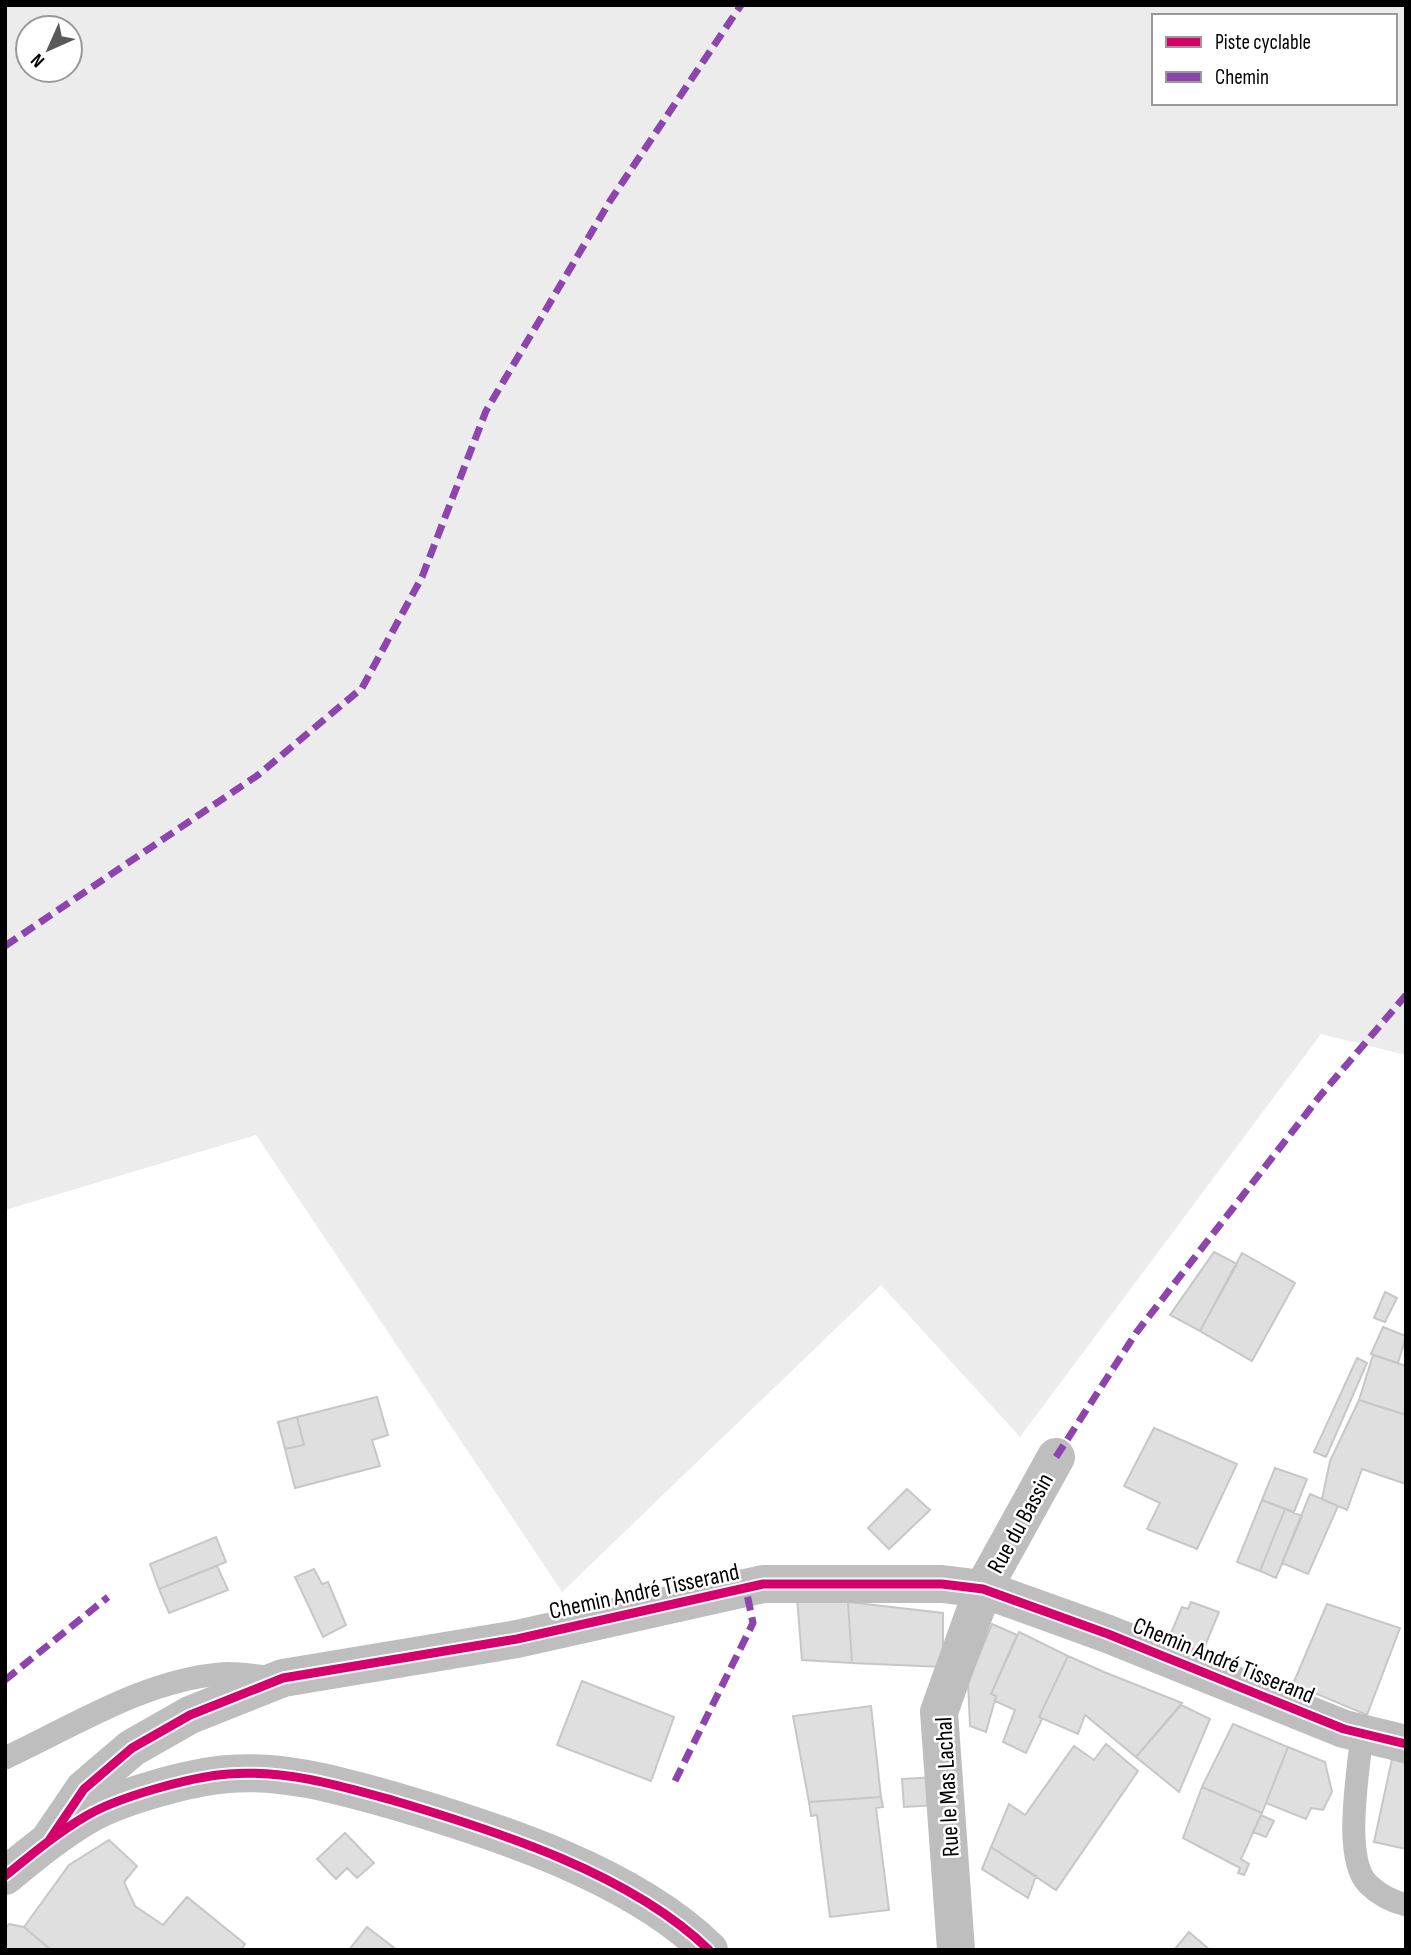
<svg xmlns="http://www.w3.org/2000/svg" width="1411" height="1955" font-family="'Sofia Sans Condensed',sans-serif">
  <rect width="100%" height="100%" fill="#fff"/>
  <path fill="#ececec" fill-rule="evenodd" d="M5,5H1406V1055L1321,1034L1020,1437L881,1285L562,1592L256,1135L5,1210ZM1154,16H1395V103H1154ZM28,28H70V70H28Z"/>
  <path fill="#dfdfdf" stroke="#c7c7c7" stroke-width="2" d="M1214,1252L1237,1264L1200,1331L1170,1315Z
    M1242,1253L1295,1283L1252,1361L1200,1331Z
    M1385,1292L1397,1298L1385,1322L1374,1318Z
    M1383,1327L1406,1336L1398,1363L1371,1354Z
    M1373,1355L1406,1366V1415L1359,1400Z
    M1357,1358L1367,1363L1326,1457L1314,1452Z
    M377,1397L388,1435L372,1440L380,1466L295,1488L285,1449L304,1445L297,1417Z
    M1359,1400L1406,1415V1484L1362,1469L1347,1510L1322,1499L1330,1461Z
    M297,1417L304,1445L285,1449L278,1422Z
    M1154,1428L1237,1464L1197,1549L1147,1529L1160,1503L1124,1486Z
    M1275,1468L1307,1479L1294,1512L1262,1500Z
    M907,1489L930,1510L889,1549L868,1528Z
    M1310,1494L1338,1506L1308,1574L1282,1563Z
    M1262,1500L1285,1509L1260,1571L1237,1562Z
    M1285,1509L1302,1516L1276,1578L1260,1571Z
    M216,1537L226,1562L159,1589L150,1564Z
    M217,1566L228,1590L169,1613L159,1589Z
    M314,1569L322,1584L328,1582L346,1625L323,1637L295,1577Z
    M797,1598L848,1602L852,1663L802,1660Z
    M848,1602L943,1613V1667L852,1663Z
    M1191,1602L1219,1612L1200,1658L1166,1645L1182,1607L1188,1609Z
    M1327,1604L1400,1628L1367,1715L1293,1684Z
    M992,1624L1017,1635L991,1694L996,1696L986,1732L970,1726L968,1682Z
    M1019,1632L1068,1656L1039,1717L1042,1719L1026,1753L1003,1742L1015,1710L995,1701L996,1696L991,1694Z
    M1068,1656L1104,1672L1182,1703L1136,1757L1085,1715L1078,1734L1039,1717Z
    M582,1681L674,1717L651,1781L557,1745Z
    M1181,1705L1210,1719L1179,1792L1136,1757Z
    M871,1706L881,1797L809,1802L793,1716Z
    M1233,1724L1288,1747L1262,1813L1202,1787Z
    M1106,1744L1138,1771L1056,1890L991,1847L1009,1804L1025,1815L1074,1746L1094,1760Z
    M1288,1747L1325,1762L1332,1792L1323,1810L1311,1808L1306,1819L1266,1803Z
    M1392,1759L1406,1763V1849L1374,1842Z
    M936,1777L938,1805L904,1807L902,1779Z
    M1202,1787L1262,1813L1241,1859L1249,1864L1244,1875L1238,1873L1240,1868L1183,1838Z
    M881,1797L883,1807L876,1808L889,1910L830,1917L817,1815L811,1816L809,1802Z
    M1261,1815L1274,1821L1266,1837L1253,1832Z
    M345,1833L374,1863L357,1878L347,1868L336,1879L317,1859Z
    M109,1840L137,1866L124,1882L135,1906L163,1925L187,1897L245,1944L241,1950H51L24,1927L69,1865Z
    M991,1847L1036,1876L1028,1898L982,1869Z
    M9,1924L24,1927L51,1950H5V1929Z
    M367,1927L397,1950H349Z
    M1189,1932L1210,1950H1174Z"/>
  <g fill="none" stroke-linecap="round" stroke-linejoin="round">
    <path stroke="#bebebe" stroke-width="23" d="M1362,1733C1359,1769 1342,1858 1368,1884C1379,1895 1391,1901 1406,1905
      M5,1758C74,1726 143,1681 220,1674C235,1672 253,1676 268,1677"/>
    <path stroke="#bebebe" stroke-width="38" d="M50,1839L84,1789L132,1748L190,1715L283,1678L517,1639L763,1584H942L983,1589L1108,1634L1344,1729L1406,1744
      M956,1950L939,1712L983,1589L1056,1457"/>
    <path stroke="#bebebe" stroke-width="38" d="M5,1876C31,1855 57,1833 86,1816C118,1797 190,1777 228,1774C284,1769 341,1786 395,1801C497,1831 631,1874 709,1950"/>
    <path stroke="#8e44ad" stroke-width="7" stroke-dasharray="14 7" stroke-linecap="butt" d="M5,946L258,775L362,688L422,577L486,411L610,201L741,5
      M1056,1457L1136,1333L1320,1096L1406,995
      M5,1680L108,1597
      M675,1781L753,1623L746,1589"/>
    <g stroke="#fff" stroke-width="13">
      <path id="cycleway" d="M50,1839L84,1789L132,1748L190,1715L283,1678L517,1639L763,1584H942L983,1589L1108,1634L1344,1729L1406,1744
        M5,1876C31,1855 57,1833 86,1816C118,1797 190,1777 228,1774C284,1769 341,1786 395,1801C497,1831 631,1874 709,1950"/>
    </g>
    <use href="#cycleway" stroke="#d6006c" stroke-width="9"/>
  </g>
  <g text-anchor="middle" stroke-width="5" stroke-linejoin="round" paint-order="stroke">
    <g font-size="24" fill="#000" stroke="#fff">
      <text transform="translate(1020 1523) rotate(-61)" y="8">Rue du Bassin</text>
      <text transform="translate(644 1591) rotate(-12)" y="8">Chemin André Tisserand</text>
      <text transform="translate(1224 1660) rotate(22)" y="8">Chemin André Tisserand</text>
      <text transform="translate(947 1787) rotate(-93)" y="8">Rue le Mas Lachal</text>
    </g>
  </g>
  <rect width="1411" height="1955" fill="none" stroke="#000000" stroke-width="14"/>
  <rect x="1152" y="14" width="245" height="91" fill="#ffffff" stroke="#999999" stroke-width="2"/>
  <rect x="1166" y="37" width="35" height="10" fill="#d6006c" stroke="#999999" stroke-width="2"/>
  <text x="1215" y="49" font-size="21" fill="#000000">Piste cyclable</text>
  <rect x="1166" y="72" width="35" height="10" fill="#8e44ad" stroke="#999999" stroke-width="2"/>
  <text x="1215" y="84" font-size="21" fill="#000000">Chemin</text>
  <g transform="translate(49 49) rotate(225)"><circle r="33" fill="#ffffff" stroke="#999999" stroke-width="2"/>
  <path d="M0-5L12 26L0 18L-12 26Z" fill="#595959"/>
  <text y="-10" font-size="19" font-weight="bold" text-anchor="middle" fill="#000000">N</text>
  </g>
</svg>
